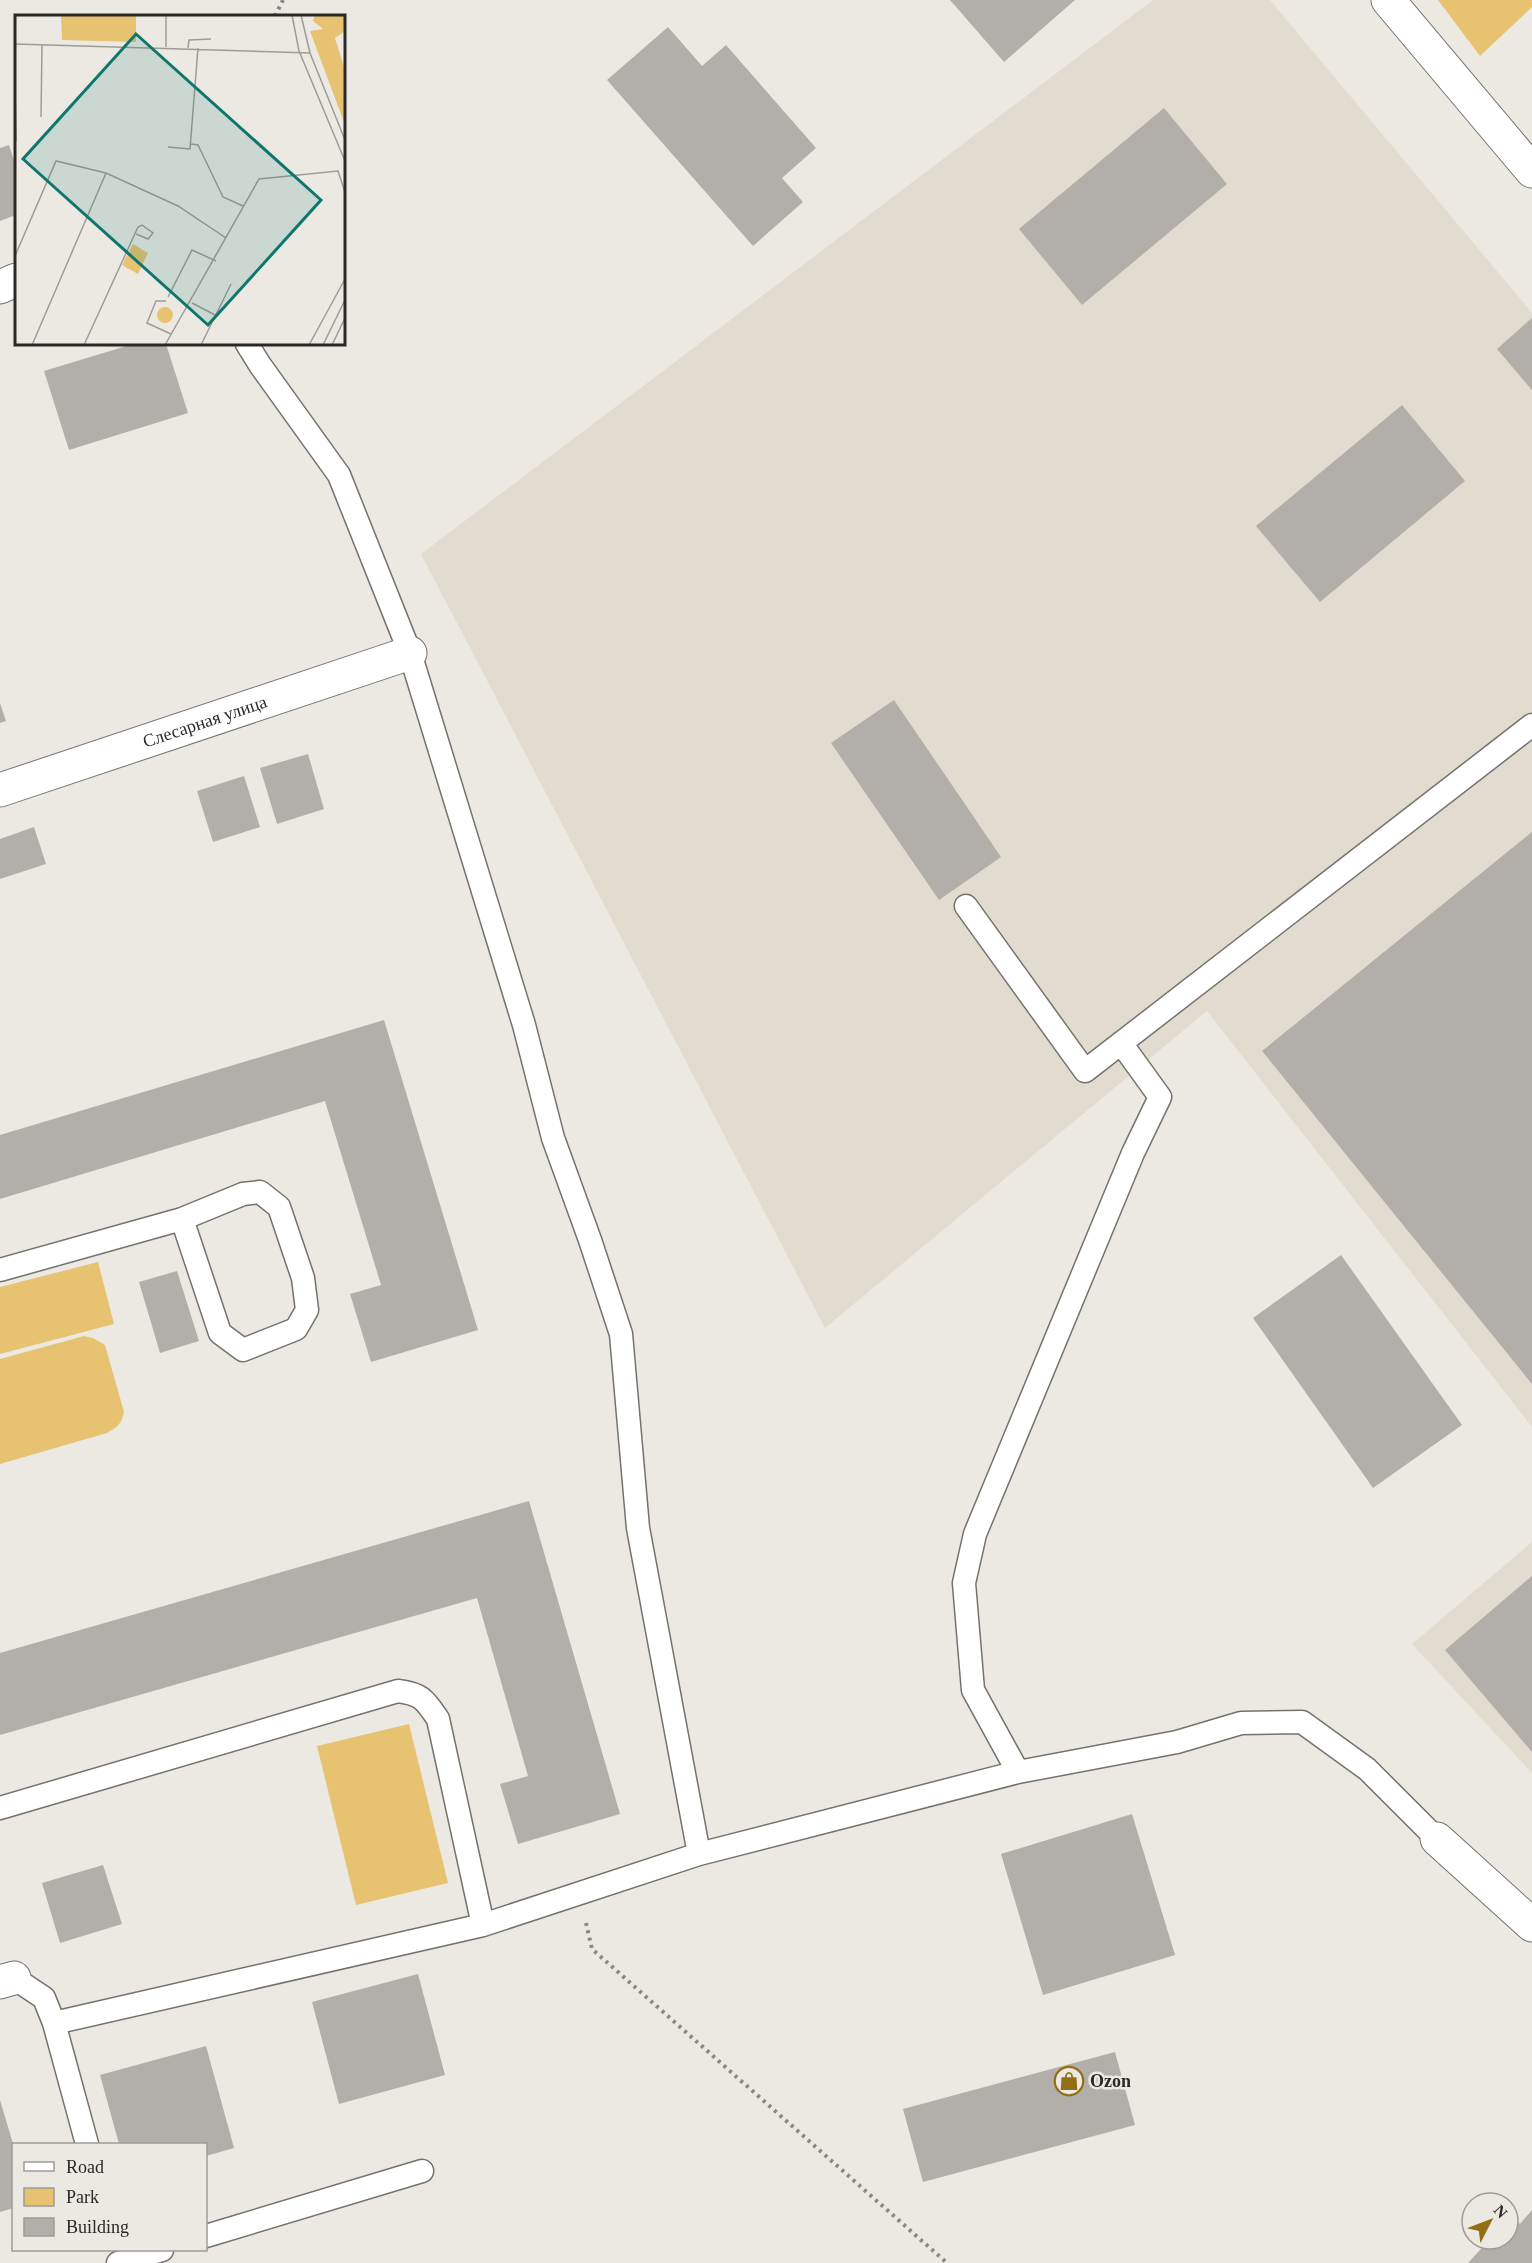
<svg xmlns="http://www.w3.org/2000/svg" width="1532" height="2263" font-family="Georgia,serif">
  <rect width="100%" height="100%" fill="#ece9e3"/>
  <path fill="#e2dcd0" d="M1153,0H1270L1532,313V1427L1207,1011L825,1328L421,554Z
    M1532,1542V1773L1412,1644Z"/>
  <path fill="#e7c271" d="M1438,0H1532V7L1480,56Z
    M98,1262L114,1324L0,1354V1287Z
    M84,1336L93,1338L105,1345L124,1412C122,1424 117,1427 107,1433L0,1464V1359Z
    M409,1724L448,1883L356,1905L317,1746Z"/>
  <path fill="#b2afaa" d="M950,0H1075L1004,62Z
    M668,27L702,66L726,45L816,148L782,178L803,202L753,246L607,80Z
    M1164,108L1227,184L1082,305L1019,229Z
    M9,145L16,167V215L0,221V148Z
    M1532,318V390L1497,349Z
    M133,344H166L188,413L69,450L44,371Z
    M1402,405L1465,481L1320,602L1256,526Z
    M894,700L1001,857L939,900L831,743Z
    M0,703L6,721L0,723Z
    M308,754L324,809L277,824L260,768Z
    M244,776L260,827L213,842L197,791Z
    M34,827L46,864L0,879V839Z
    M1532,832V1384L1262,1051Z
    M384,1020L478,1330L371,1362L350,1294L381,1285L325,1101L0,1199V1135Z
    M1341,1255L1462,1425L1373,1488L1253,1318Z
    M177,1271L199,1341L160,1353L139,1282Z
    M529,1501L620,1814L518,1844L500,1784L528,1776L477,1598L0,1735V1653Z
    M1532,1576V1752L1445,1650Z
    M1132,1814L1175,1955L1043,1995L1001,1854Z
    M103,1865L122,1924L60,1943L42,1883Z
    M418,1974L445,2075L339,2104L312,2002Z
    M206,2046L234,2148L206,2156V2144H119L100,2075Z
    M1115,2052L1135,2125L923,2182L903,2109Z
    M0,2100L14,2147V2208L0,2212Z
    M1532,2210V2263H1468L1490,2239H1508V2219L1511,2216L1520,2224Z"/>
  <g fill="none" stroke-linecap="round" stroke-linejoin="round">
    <g stroke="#74726d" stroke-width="25">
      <path id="service" d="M247,344L260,365L339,475L410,653L524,1025L553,1138L590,1240L621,1334L638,1528L699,1854
        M966,906L1085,1071L1532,725
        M0,1270L182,1219L243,1194L260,1192L279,1207L303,1278L307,1310L296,1329L243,1350L220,1333L182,1219
        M1018,1772L973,1690L964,1583L975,1534L1133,1153L1160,1097L1121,1043
        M0,1808L398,1691C422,1694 425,1700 438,1719L483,1925
        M14,1978L44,1998L54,2023L483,1925L699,1854L1018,1772L1177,1742L1241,1723L1302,1722L1367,1769L1437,1839
        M54,2023L87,2144
        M206,2236L422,2171
        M118,2263L162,2250"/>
    </g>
    <g stroke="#74726d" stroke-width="35">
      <g id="minor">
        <path d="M0,287L16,280"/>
        <path id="s1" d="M0,790L410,653"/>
        <path d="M1437,1839L1532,1925"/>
        <path d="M0,1982L14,1978"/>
      </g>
    </g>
    <g stroke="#74726d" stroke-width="35">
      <path id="tertiary" d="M1388,0L1532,171"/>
    </g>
    <path stroke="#8a8884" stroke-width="4" stroke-dasharray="3 4.5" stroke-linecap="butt" d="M275,16L283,0
      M586,1923L592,1949L947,2263"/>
    <use href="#service" stroke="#fff" stroke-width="22"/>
    <use href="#minor" stroke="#fff" stroke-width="33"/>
    <use href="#tertiary" stroke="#fff" stroke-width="33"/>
  </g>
  <defs>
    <g id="shop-ring" transform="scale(1.5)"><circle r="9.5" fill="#ece9e3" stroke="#926f16" stroke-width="1.5"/><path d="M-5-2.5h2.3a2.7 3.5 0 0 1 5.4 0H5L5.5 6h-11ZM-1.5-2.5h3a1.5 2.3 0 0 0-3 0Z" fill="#926f16"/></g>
  </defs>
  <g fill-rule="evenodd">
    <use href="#shop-ring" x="1069" y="2081"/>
  </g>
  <g text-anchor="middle" stroke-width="5" stroke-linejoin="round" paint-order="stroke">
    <g font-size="18" fill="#2a2927" stroke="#ece9e3">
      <text dy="6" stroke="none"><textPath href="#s1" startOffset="216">Слесарная улица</textPath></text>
    </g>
    <g font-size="18" font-weight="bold" fill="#2a2927" stroke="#ece9e3" text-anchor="start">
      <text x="1090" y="2087">Ozon</text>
    </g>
  </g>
  <g transform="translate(15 15)">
    <rect width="330" height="330" fill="#ece9e3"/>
    <path d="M46,0H121V27L47,25ZM300,0H330V16L320,23L330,55V110L295,16L308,14L298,6ZM118,229L133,238L123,259L107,250ZM142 300a8 8 0 1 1 16 0a8 8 0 1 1-16 0Z" fill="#e7c271"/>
    <path fill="none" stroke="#9e9c98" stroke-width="1.5" d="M151,0V32M277,0L284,36L330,146M286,0L295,38L330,125M0,29L295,38M173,33L174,25L196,24M0,74L1,126M26,102L27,30M176,129L183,130L208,182L228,191M153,132L175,134L183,33M0,241L41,146L91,158L163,191L211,223M153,282L177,235L201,246M151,286H141L132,308L156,319M177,288L202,301M17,330L91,158M69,330L123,212L127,210L138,218L133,224L121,219M150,330L244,164L323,156L330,177M186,330L216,269M294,330L330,264M308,330L330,285M317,330L330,303"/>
    <path fill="#0f766e" fill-opacity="0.15" stroke="#0f766e" stroke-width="3" d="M121,19L306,185L193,310L8,144Z"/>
    <rect width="330" height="330" fill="none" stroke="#2a2927" stroke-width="3"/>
  </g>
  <rect x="12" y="2143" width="195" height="108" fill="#ece9e3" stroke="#9e9c98" stroke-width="1.5"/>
  <rect x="24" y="2162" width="30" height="9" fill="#ffffff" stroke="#9e9c98" stroke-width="1.5"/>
  <text x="66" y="2173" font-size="18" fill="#2a2927">Road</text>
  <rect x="24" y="2188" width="30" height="18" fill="#e7c271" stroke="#9e9c98" stroke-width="1.5"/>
  <text x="66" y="2203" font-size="18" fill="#2a2927">Park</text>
  <rect x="24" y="2218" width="30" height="18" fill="#b2afaa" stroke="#9e9c98" stroke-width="1.5"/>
  <text x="66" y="2233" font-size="18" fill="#2a2927">Building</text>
  <g transform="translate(1490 2221) rotate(48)"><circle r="28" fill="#ece9e3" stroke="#9e9c98" stroke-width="1.5"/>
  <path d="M0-4.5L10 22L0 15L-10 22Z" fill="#926f16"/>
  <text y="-9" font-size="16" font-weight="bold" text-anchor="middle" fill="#2a2927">N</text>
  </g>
</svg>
